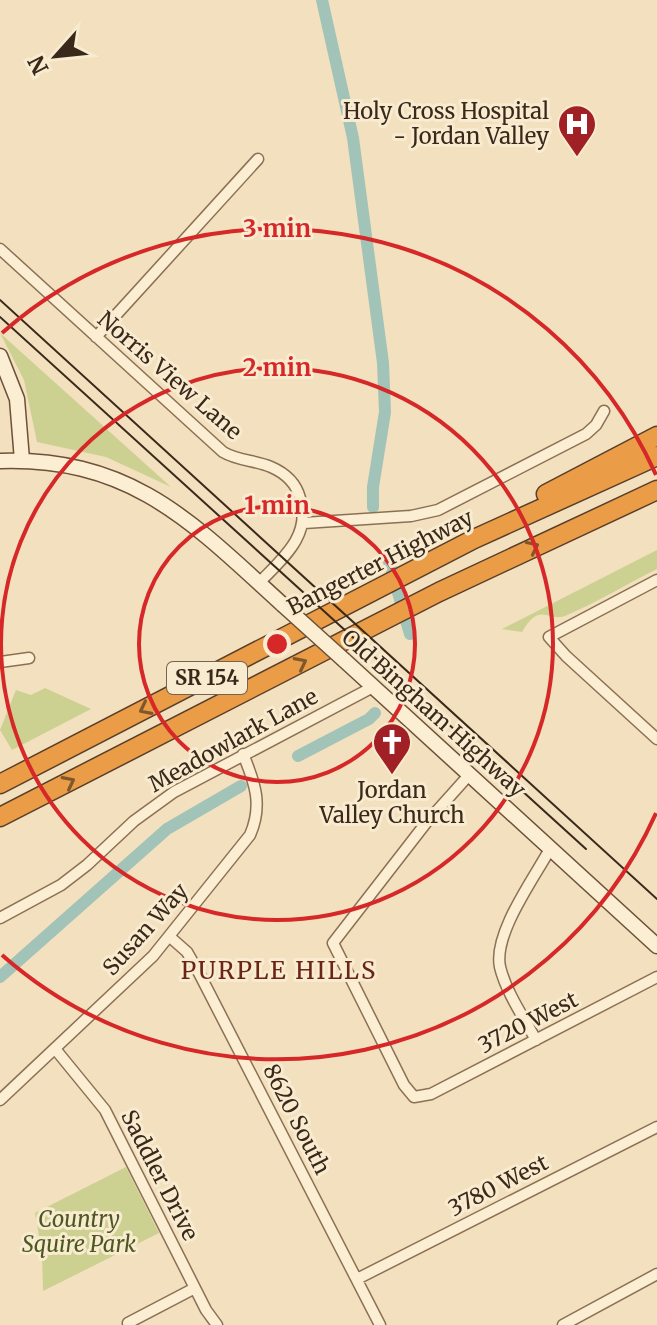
<svg xmlns="http://www.w3.org/2000/svg" width="657" height="1325" font-family="Merriweather,serif">
  <rect width="100%" height="100%" fill="#f2e0be"/>
  <path fill="#ccd191" d="M0,333L171,487L106,457L37,442L24,380Z
    M657,550V569C627,584 596,603 565,616C547,622 540,601 522,632L502,629Z
    M45,688L91,709L12,750L0,730L16,690L31,695Z
    M126,1167L159,1233L43,1291L42,1253L35,1213Z"/>
  <g fill="none" stroke-linecap="round" stroke-linejoin="round">
    <path stroke="#a2c3b8" stroke-width="12" d="M322,0L353,138L383,363L385,412L373,487V507
      M388,558L410,634
      M298,756L369,719L375,713
      M0,977L167,829L241,786"/>
    <g stroke="#8c7055" stroke-width="13">
      <path id="street" d="M0,249L223,452C238,461 255,460 271,467C285,473 296,483 300,498C312,535 283,558 259,583
        M96,337L258,159
        M304,523L411,516L438,510L586,434L596,425L604,411
        M657,580L549,637L566,656L657,739
        M0,662L29,658
        M469,775L426,823L333,943L404,1085L414,1097L431,1094L657,977
        M0,918L61,885L87,865L134,821L174,792L373,687
        M170,937L187,952L199,973L380,1325
        M536,1040C524,1018 506,992 500,967C493,934 534,878 550,849
        M56,1050L105,1110L206,1310L217,1325
        M0,1100L153,956L250,835C263,805 255,783 243,754
        M357,1279L657,1127
        M128,1323L195,1288
        M563,1325L657,1274"/>
    </g>
    <g stroke="#6d5139" stroke-width="17">
      <path id="secondary" d="M0,356L17,399L22,460
        M0,461C132,457 193,523 283,605
        M344,660L657,946"/>
    </g>
    <g stroke="#593e2a" stroke-width="21">
      <path id="highway" d="M546,494L657,436
        M0,784L474,539L657,456
        M0,817L439,592L657,490"/>
    </g>
    <use href="#street" stroke="#fceed2" stroke-width="10"/>
    <use href="#secondary" stroke="#fceed2" stroke-width="14"/>
    <use href="#highway" stroke="#ea9c46" stroke-width="18"/>
    <path stroke="#3a291b" stroke-width="2" d="M0,300L657,899
      M0,317L586,849"/>
    <g stroke="#6d5139" stroke-width="17" stroke-linecap="butt">
      <path id="secondary-bridge" d="M283,605L344,660"/>
    </g>
    <use href="#secondary-bridge" stroke="#fceed2" stroke-width="14"/>
  </g>
  <defs><path id="oneway-chevron" d="M-2-3.5L2.5 0L-2 3.5" fill="none" stroke-width="1.6" stroke-linecap="round" stroke-linejoin="round" transform="scale(2)"/></defs>
  <g stroke="#80572c">
    <use href="#oneway-chevron" transform="translate(533 547) rotate(-26)"/>
    <use href="#oneway-chevron" transform="translate(301 663) rotate(-27)"/>
    <use href="#oneway-chevron" transform="translate(145 709) rotate(153)"/>
    <use href="#oneway-chevron" transform="translate(69 782) rotate(-27)"/>
  </g>
  <g fill="none" stroke="#d62828" stroke-width="4">
    <circle cx="277" cy="644" r="138"/>
    <circle cx="277" cy="644" r="276"/>
    <path d="M656 813A415 415 0 0 1 2 955M2 333A415 415 0 0 1 656 475"/>
  </g>
  <defs>
    <g id="hospital-pin" transform="scale(2)"><path d="M0 17L-7.5 6A9.5 9.5 0 1 1 7.5 6Z" fill="#a02025" stroke="#f8ebcf"/><path d="M-5-5h3v3.5h4V-5h3V5h-3V1.5h-4V5h-3Z" fill="#fff"/></g>
    <g id="church-pin" transform="scale(2)"><path d="M0 17L-7.5 6A9.5 9.5 0 1 1 7.5 6Z" fill="#a02025" stroke="#f8ebcf"/><path d="M-1.2-6h2.4v3.5h3.3v2.4h-3.3V6h-2.4V-.1h-3.3v-2.4h3.3Z" fill="#fff"/></g>
  </defs>
  <g fill-rule="evenodd">
    <use href="#hospital-pin" x="577" y="124"/>
    <use href="#church-pin" x="392" y="742"/>
  </g>
  <g text-anchor="middle" stroke-width="6" stroke-linejoin="round" paint-order="stroke">
    <rect fill="#f8ebcf" stroke="#736351" stroke-width="2" x="167" y="662" width="80" height="32" rx="6"/>
    <g font-size="20" font-weight="bold" fill="#3a291b">
      <text x="207" y="685">SR 154</text>
    </g>
    <g font-size="22" fill="#3a291b" stroke="#f8ebcf" text-anchor="end">
      <text x="549" y="119">Holy Cross Hospital<tspan x="549" dy="25">- Jordan Valley</tspan></text>
      <text x="392" y="798" text-anchor="middle">Jordan<tspan x="392" dy="25">Valley Church</tspan></text>
    </g>
    <g font-size="22" fill="#3a291b" stroke="#f8ebcf">
      <text transform="translate(170 375) rotate(41)" y="8">Norris View Lane</text>
      <text transform="translate(380 562) rotate(-27)" y="8">Bangerter Highway</text>
      <text transform="translate(434 713) rotate(42)" y="8">Old Bingham Highway</text>
      <text transform="translate(233 740) rotate(-29)" y="8">Meadowlark Lane</text>
      <text transform="translate(145 929) rotate(-48)" y="8">Susan Way</text>
      <text transform="translate(528 1022) rotate(-27)" y="8">3720 West</text>
      <text transform="translate(297 1119) rotate(63)" y="8">8620 South</text>
      <text transform="translate(160 1175) rotate(63)" y="8">Saddler Drive</text>
      <text transform="translate(498 1185) rotate(-27)" y="8">3780 West</text>
    </g>
    <g font-size="22" font-style="italic" fill="#4c5820" stroke="#f8ebcf">
      <text x="79" y="1227">Country<tspan x="79" dy="25">Squire Park</tspan></text>
    </g>
    <g font-size="24" letter-spacing="2" fill="#6a2517" stroke="#f8ebcf">
      <text x="279" y="979">PURPLE HILLS</text>
    </g>
  </g>
  <circle cx="277" cy="644" r="12" fill="#d62828" stroke="#f8ebcf" stroke-width="4"/>
  <g font-size="24" text-anchor="middle" font-weight="bold" fill="#d62828" stroke="#f8ebcf" stroke-width="6" stroke-linejoin="round" paint-order="stroke">
    <text x="277" y="237">3 min</text>
    <text x="277" y="376">2 min</text>
    <text x="277" y="514">1 min</text>
  </g>
  <g transform="translate(56 56) rotate(243)" stroke="#f8ebcf" stroke-width="6" paint-order="stroke">
  <path d="M0-6L14 30L0 20L-14 30Z" fill="#3a291b"/>
  <text y="-12" font-size="22" font-weight="bold" text-anchor="middle" fill="#3a291b">N</text>
  </g>
</svg>
